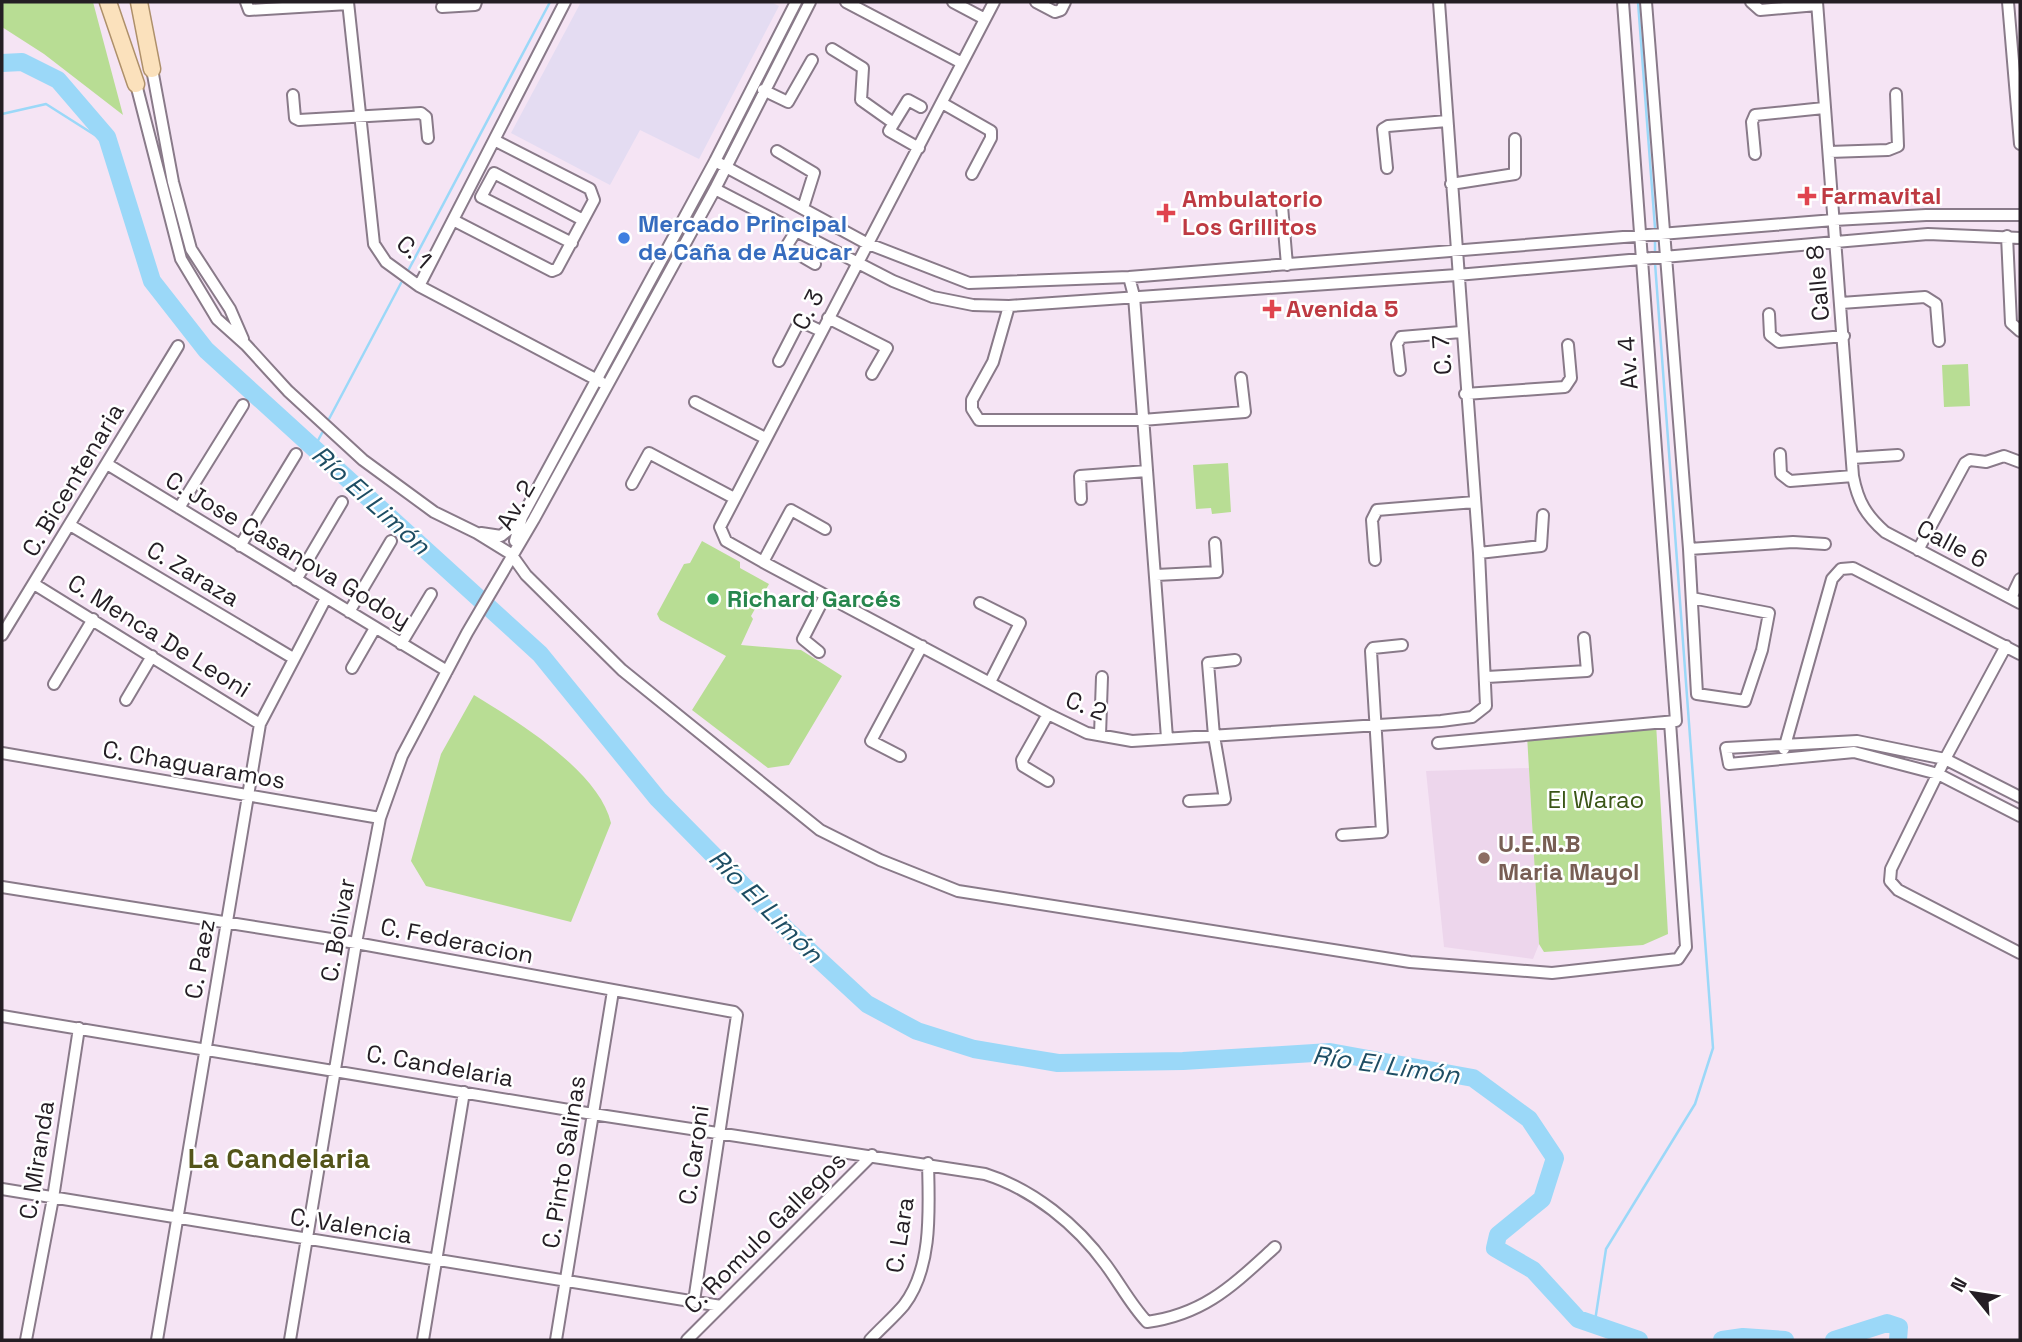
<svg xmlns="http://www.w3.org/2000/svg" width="2022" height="1342" font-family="'Space Grotesk',sans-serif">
  <rect width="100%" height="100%" fill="#f5e4f4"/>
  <path fill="#e4dcf2" d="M581,2H771L779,6L699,159L640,130L610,185L511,133Z"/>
  <path fill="#edd6ec" d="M1529,768L1539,944L1533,959L1444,947L1426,771Z"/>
  <path fill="#b8dd94" d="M2,2H93L123,115L44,54L2,27Z
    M1968,364L1970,406L1944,407L1942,365Z
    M1228,463L1231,512L1212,514L1211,508L1196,509L1193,465Z
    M702,541L740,562V568L769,584L751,616L753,619L741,645L801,650L842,676L789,765L768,768L692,710L726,656L660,620L657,614L684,564L690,563Z
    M474,695C518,722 599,771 611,823L571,922L426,886L411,861L441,754Z
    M1656,723L1668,934L1643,945L1544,952L1539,944L1527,735Z"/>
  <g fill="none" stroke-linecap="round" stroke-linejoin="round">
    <path stroke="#9bd8f8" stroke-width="2.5" d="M1638,2L1655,228
      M2,114L46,104L109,144
      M1655,238V252
      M409,269L550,2
      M329,419L401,283
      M314,448L322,433
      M1595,1321L1606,1249L1695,1104L1713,1048L1655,263"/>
    <path stroke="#9bd8f8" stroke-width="18" d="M2,63L22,62L58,80L107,137L152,281L206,350L540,654L658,799L787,930L867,1004L917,1031L974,1049L1058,1063L1183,1061L1330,1052L1473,1078L1529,1119L1555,1158L1542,1199L1498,1235L1495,1248L1533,1270L1578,1319L1639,1340
      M1722,1340L1743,1337L1785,1340
      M1834,1340L1887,1323L1899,1327L1898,1340"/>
    <g stroke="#897a89" stroke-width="14">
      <path id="street" d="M246,2L249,10L348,4
        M348,2L374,244L386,262L419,286L601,382
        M846,2L962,63
        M953,2L985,19
        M994,2L720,527L726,541L763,562L1048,714L1087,733L1132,741L1441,721L1472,717L1486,706L1479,553L1439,2
        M1036,2L1055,12L1061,10L1065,2
        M1646,2L1689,549L1697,694L1745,701L1762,650L1769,613L1692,598
        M1751,2L1760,10L1817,5
        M1817,2L1853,476C1858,502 1866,515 1885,532L2020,603
        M2008,2L2020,144
        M442,7L475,5L476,2
        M832,49L863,68L861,100L892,122
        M152,69L173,182L191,249L230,309L243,339
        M136,84L181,259L217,319L246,345L288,391L363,460L434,512L477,533L511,554L526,575L622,670L820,830L880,860L958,891L1410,962L1552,973L1678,959L1686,947L1670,722
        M763,90L788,102L812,60
        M293,95L295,118L299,120L421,113L426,117L428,138
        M942,103L991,131V138L972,174
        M919,148L889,131L908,100L921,107
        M777,151L814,173L803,208
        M1829,152L1888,150L1898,146L1896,94
        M1755,154L1752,122L1755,115L1824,108
        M715,161L866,243L969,283L1129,277L1834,220L1926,215H2020
        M1387,168L1383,129L1388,126L1447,121
        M1451,184L1515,174V139
        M715,189L893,281L933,297L973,305L1009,306L1457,275L1928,234L2020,238
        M1282,206L1287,265
        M453,220L552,271L557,269L594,200L590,189L496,141
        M796,231L786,247L815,264
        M2007,236L2011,323L2020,331
        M572,243L481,197L494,173L583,220
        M1129,277L1134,296L1167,738
        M419,286L565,2
        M1841,303L1925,297L1936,304L1939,341
        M1009,306L993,362L972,400V409L979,420H1142L1245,412L1241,378
        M1769,314L1770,335L1779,342L1844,336
        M828,318L887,348L872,374
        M779,361L798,324L802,322L821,331
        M1400,370L1397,344L1401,337L1461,332
        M1465,394L1565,387L1571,378L1568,345
        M695,402L765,438
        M1780,454L1781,474L1790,481L1853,476
        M1852,458L1898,455
        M107,464L447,671
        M632,484L649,453L734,498
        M1081,499L1080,476L1147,471
        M179,508L243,405
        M70,525L293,658
        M481,533L501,536L518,522
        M515,541L522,517L715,161L796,2
        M240,546L296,454
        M1689,549L1793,542L1825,544
        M1918,550L1965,463L1970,460L1986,462L2004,456L2020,462
        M1479,553L1541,546L1543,515
        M1375,560L1372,520L1377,510L1475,502
        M763,562L791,510L825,529
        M1156,575L1217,572L1215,543
        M296,580L342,502
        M34,584L260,724
        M2011,598L2020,579
        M980,603L1020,623L990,682
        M349,612L391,541
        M2,635L178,346
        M401,644L431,594
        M2006,646L1945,759L1891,869L1890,881L1898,890L2020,953
        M819,652L803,639L825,596
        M352,668L375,628
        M1487,677L1587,671L1584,638
        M54,684L93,619
        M126,700L152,656
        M1048,714L1022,760L1023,766L1048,781
        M1100,735L1102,677
        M1438,743L1676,721L1623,2
        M1784,749L1832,579L1841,569L1853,568L2020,654
        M2,753L380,818
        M900,756L871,741L922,646
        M2020,797L1945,759L1857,741L1726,748L1729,764L1854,752L1938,774L2020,816
        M1189,801L1225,799L1214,736L1208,663L1235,660
        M1342,835L1382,832L1371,651L1373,648L1402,645
        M2,887L356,943L734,1012L737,1015L694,1301
        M2,1016L593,1114L985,1174C1033,1189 1077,1225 1106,1265C1120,1284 1131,1305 1147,1322C1205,1314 1233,1285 1275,1247
        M2,1189L721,1306
        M26,1340L53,1198L79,1028
        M157,1340L260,724L326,598
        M290,1340L356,943L380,818L402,756L467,633L534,519L715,189L810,2
        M423,1340L464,1092
        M556,1340L613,991
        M687,1340L872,1155
        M870,1340C881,1328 894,1317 904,1305C933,1267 929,1208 928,1163"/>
    </g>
    <g stroke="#ae906a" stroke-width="19">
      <path id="primary" d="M108,2L136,84
        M139,2L152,69"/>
    </g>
    <use href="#street" stroke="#fff" stroke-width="10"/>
    <use href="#primary" stroke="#fbe1bc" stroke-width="16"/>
  </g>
  <g fill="#e0444e" stroke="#fff" stroke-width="2.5">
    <path d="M1803.5 185.5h7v7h7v7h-7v7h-7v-7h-7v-7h7z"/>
    <path d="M1162.5 202.5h7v7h7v7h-7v7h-7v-7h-7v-7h7z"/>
    <path d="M1268.5 298.5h7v7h7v7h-7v7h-7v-7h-7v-7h7z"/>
  </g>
  <circle fill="#3f7fe0" stroke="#fff" stroke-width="2.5" cx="624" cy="238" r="7"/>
  <circle fill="#2e9e5b" stroke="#fff" stroke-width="2.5" cx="713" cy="599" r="7"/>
  <circle fill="#8d6e63" stroke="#fff" stroke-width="2.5" cx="1484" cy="858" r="7"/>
  <g text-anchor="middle" stroke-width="5" stroke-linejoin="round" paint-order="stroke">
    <g font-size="24" font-weight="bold" fill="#be3a42" stroke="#fff" text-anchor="start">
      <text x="1821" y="204">Farmavital</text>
      <text x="1182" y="207">Ambulatorio<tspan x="1182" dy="28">Los Grillitos</tspan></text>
      <text x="1286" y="317">Avenida 5</text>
    </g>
    <g font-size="24" font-weight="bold" fill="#366cbe" stroke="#fff" text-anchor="start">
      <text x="638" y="232">Mercado Principal<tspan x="638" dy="28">de Caña de Azucar</tspan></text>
    </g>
    <g font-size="24" fill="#241e24" stroke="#fff">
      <text transform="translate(414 252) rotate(41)" y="8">C. 1</text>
      <text transform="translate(1818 283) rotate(-95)" y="8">Calle 8</text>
      <text transform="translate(808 310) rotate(-63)" y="8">C. 3</text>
      <text transform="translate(1442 355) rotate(-94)" y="8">C. 7</text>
      <text transform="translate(1628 363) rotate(-94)" y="8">Av. 4</text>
      <text transform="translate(73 480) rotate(-59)" y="8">C. Bicentenaria</text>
      <text transform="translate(516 505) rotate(-60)" y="8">Av. 2</text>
      <text transform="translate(1952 544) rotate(28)" y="8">Calle 6</text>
      <text transform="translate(288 550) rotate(31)" y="8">C. Jose Casanova Godoy</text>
      <text transform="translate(193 574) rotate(31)" y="8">C. Zaraza</text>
      <text transform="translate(159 636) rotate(32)" y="8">C. Menca De Leoni</text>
      <text transform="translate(1086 706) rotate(21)" y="8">C. 2</text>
      <text transform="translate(194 765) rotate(10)" y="8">C. Chaguaramos</text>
      <text transform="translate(338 930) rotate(-80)" y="8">C. Bolivar</text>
      <text transform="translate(457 941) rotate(11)" y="8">C. Federacion</text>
      <text transform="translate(200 959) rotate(-80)" y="8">C. Paez</text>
      <text transform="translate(440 1066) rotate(10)" y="8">C. Candelaria</text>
      <text transform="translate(694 1155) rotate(-82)" y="8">C. Caroni</text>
      <text transform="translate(37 1160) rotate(-81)" y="8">C. Miranda</text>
      <text transform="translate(564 1162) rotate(-81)" y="8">C. Pinto Salinas</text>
      <text transform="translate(351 1226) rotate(9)" y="8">C. Valencia</text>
      <text transform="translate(765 1233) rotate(-45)" y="8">C. Romulo Gallegos</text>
      <text transform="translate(900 1235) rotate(-81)" y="8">C. Lara</text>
    </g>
    <g font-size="24" font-weight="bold" fill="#27864d" stroke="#fff" text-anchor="start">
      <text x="727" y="607">Richard Garcés</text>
    </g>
    <g font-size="24" fill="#3a5516" stroke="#fff">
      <text x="1596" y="808">El Warao</text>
    </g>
    <g font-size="24" font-weight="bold" fill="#785e54" stroke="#fff" text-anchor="start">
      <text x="1498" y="852">U.E.N.B<tspan x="1498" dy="28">Maria Mayol</tspan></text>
    </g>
    <g font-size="26" font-style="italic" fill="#1e4d63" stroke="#fff">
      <text transform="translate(371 500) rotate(42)" y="9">Río El Limón</text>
      <text transform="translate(766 906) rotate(45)" y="9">Río El Limón</text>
      <text transform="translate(1386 1065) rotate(8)" y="9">Río El Limón</text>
    </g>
    <g font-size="28" font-weight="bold" fill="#535419" stroke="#fff">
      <text x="279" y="1168">La Candelaria</text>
    </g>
  </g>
  <rect width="2022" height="1342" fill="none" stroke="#241e24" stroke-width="7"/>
  <g transform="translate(1973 1293) rotate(300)" stroke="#ffffff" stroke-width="5" paint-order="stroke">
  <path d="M0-5L12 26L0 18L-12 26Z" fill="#241e24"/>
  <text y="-10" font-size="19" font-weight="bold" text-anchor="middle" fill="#241e24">N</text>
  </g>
</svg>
